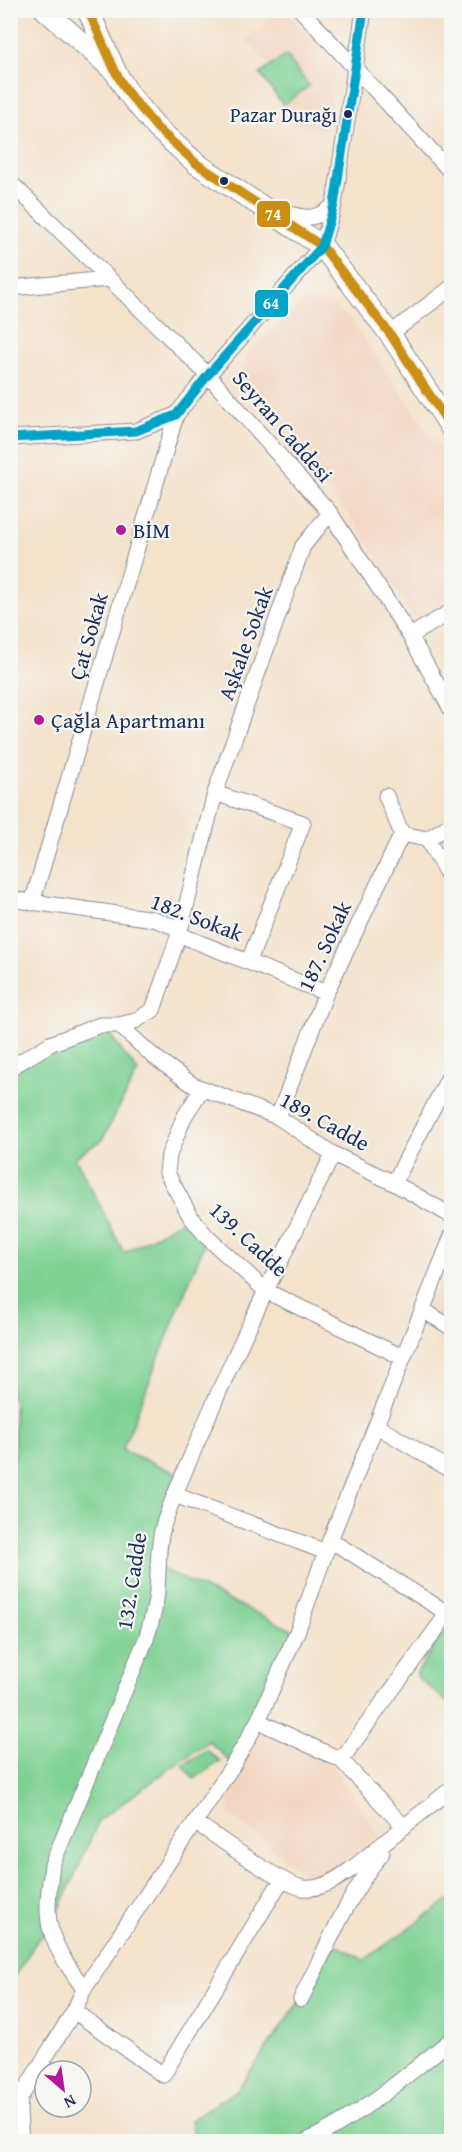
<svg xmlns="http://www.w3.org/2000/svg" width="462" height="2152" font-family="'Gentium Book Plus',serif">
  <rect width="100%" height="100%" fill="#f6f6f2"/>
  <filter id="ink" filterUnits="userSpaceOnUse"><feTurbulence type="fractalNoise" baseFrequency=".0167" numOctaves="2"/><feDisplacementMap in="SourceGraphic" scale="12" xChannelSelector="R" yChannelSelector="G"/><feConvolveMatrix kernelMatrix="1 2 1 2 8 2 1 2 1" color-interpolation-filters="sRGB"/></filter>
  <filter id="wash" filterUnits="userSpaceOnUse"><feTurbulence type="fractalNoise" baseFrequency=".008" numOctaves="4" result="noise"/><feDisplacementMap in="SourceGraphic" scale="24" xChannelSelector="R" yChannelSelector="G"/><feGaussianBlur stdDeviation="1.35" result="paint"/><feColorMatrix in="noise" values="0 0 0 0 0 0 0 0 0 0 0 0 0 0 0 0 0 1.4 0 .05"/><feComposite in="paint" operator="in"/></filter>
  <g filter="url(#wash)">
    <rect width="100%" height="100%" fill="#f4e2cb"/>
    <path fill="#f3d4bf" d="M280,11H285L336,67L326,129L293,123L281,109L295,96L246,39Z
      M304,301L329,302L350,319L451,464V599L416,622L358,527L237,379L248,352Z
      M451,1265V1328L423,1310Z
      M262,1732L332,1764L380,1836L322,1877L309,1878L230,1815L227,1791Z"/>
    <path fill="#7ed193" stroke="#4c8078" stroke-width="1.5" d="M286,55L309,86L283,105L260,74Z
      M109,1033L123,1053L138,1071L102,1140L75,1157L124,1253L190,1216L207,1237L122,1450L183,1476L157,1567L297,1632L233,1765L209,1741L99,1820L51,1929L38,1939L11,1982L10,1468L15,1456L14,1403L10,1395L11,1068L50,1044Z
      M448,1624L451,1627V1705L417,1677V1673Z
      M207,1750L220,1761L194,1779L183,1765Z
      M451,1899V2141H195L191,2120L238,2089L301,1999L329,1941L364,1960Z"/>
  </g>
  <g filter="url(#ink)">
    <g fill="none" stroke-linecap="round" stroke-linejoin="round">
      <g stroke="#888894" stroke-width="17">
        <path id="minor" d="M301,10L452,173
          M10,182L208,375L330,513L410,636L452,711
          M273,209C299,216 312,225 334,205
          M10,288L108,279
          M390,334L452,287
          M10,438L136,431L176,415L208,375L322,246L334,205L364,10
          M410,636L452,611
          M215,793L303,823L249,961
          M402,834L427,839L452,882
          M427,839L452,824
          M10,899L154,919L172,926L185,937L326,993
          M32,903L176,415
          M119,1025L153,1056L193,1085L278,1117L333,1154L394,1183L452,1216
          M10,1068L50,1044L100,1025H119L135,1021L153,1010L179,934L215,793L303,546L330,513
          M202,1089L184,1117L169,1155L167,1173L190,1216L207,1237L266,1291L402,1357
          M278,1117L326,993L402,834L386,796
          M394,1183L452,1071
          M423,1310L452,1328
          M377,1426L452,1471
          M175,1495L326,1552
          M330,1540L452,1616
          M258,1721L341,1760L404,1827
          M341,1760L448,1613
          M195,1822C216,1836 282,1885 303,1888C321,1890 336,1880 350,1870L452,1788
          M84,1989C70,1969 53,1947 49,1922C46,1904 50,1883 52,1865L146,1639C151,1623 156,1607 157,1590C159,1567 157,1546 164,1523C174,1494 187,1466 199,1438C239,1342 287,1248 333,1154
          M301,1999C326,1949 347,1896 382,1853
          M74,2011L163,2075L282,1879
          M21,2142L19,2111L20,2098L74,2011L84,1989L233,1765L258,1721L297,1632L330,1540L452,1236
          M305,2142C360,2116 405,2077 452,2039"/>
      </g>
      <g stroke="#888894" stroke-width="22">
        <path id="tertiary" d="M45,10L116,73"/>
      </g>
      <g stroke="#888894" stroke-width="23">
        <path id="secondary" d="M88,10L116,73L128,93L157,128L197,164L322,246L390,334L452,429"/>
      </g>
      <use href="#minor" stroke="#fff" stroke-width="15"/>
      <use href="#tertiary" stroke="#fff" stroke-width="20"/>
      <use href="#secondary" stroke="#fff" stroke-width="21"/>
      <g stroke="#f6f6f2" stroke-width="14">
        <path id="bus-1" d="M88,10L116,73L128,93L157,128L197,164L322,246L390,334L452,429"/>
      </g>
      <g stroke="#f6f6f2" stroke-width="14">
        <path id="bus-2" d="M10,438L136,431L176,415L208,375L322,246L334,205L364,10"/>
      </g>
      <use href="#bus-1" stroke="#cb8e13" stroke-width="9"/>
      <use href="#bus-2" stroke="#01a3c8" stroke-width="9"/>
    </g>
  </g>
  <g fill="#1b2f5e" stroke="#f6f6f2" stroke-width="2">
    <circle cx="348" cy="114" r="5"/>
    <circle cx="224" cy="181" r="5"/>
  </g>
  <g fill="#b5179e" stroke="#f6f6f2" stroke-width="2">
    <circle cx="121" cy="530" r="6"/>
    <circle cx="39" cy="720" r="6"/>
  </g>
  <g text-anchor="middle" stroke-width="4.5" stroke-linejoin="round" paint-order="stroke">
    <g font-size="20" fill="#1b2f5e" stroke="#f6f6f2" text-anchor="end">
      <text x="337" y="122">Pazar Durağı</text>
    </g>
    <g font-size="22" fill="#1b2f5e" stroke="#f6f6f2">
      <text transform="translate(283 426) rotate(49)" y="8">Seyran Caddesi</text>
      <text transform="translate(88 636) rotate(-74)" y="8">Çat Sokak</text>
      <text transform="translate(245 643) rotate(-70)" y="8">Aşkale Sokak</text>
      <text transform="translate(197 917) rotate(21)" y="8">182. Sokak</text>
      <text transform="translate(324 946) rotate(-65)" y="8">187. Sokak</text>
      <text transform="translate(325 1121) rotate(29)" y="8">189. Cadde</text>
      <text transform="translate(249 1239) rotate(43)" y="8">139. Cadde</text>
      <text transform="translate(131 1581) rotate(-81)" y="8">132. Cadde</text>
    </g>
    <g font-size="22" fill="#1b2f5e" stroke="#f6f6f2" text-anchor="start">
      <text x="133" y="538">BİM</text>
      <text x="51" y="728">Çağla Apartmanı</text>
    </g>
  </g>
  <g stroke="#f6f6f2" stroke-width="2">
    <rect x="256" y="200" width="35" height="28" rx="6" fill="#cb8e13"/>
    <rect x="254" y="289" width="35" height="29" rx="6" fill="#01a3c8"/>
  </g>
  <g font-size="16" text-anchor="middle" font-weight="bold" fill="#fff">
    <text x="273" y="220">74</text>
    <text x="271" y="309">64</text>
  </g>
  <rect width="462" height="2152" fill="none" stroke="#f6f6f2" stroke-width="36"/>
  <g transform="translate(63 2089) rotate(151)"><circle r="28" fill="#f6f6f2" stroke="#9ea6b7" stroke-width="1.5"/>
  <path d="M0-4.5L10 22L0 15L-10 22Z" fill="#b5179e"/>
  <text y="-9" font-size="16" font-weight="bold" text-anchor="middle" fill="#1b2f5e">N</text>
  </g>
</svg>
